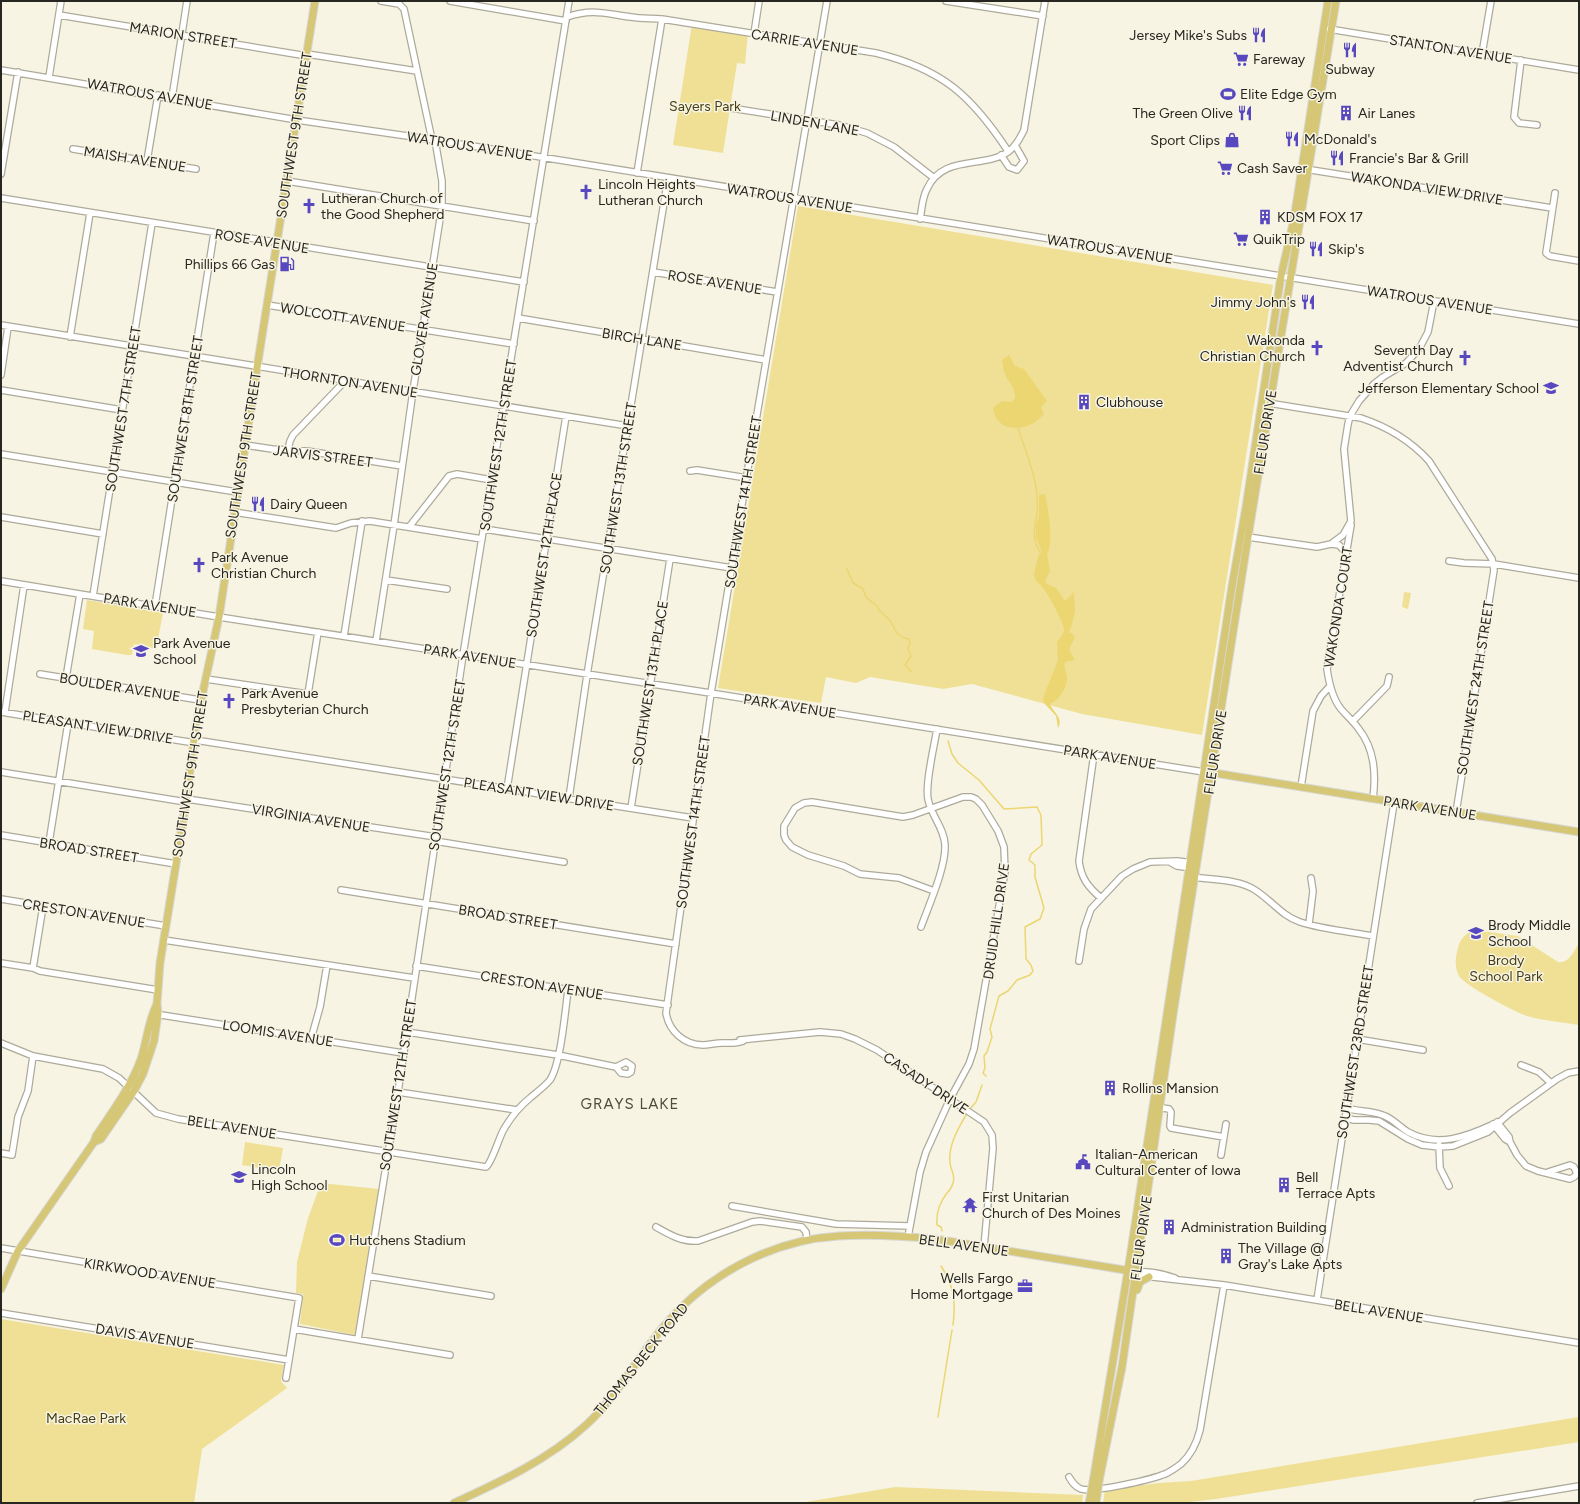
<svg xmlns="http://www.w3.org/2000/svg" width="1580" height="1504" font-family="Figtree,sans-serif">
  <rect width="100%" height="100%" fill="#f7f4e3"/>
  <path fill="#efe095" d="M692,24L748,33L745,64L737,63L723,153L673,145Z
    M798,206L1273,285L1202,735L1082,714L972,684L943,689L870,677L856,683L826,677L821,703L718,688Z
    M1404,592L1411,593L1408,609L1402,607Z
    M87,600L163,613L156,649L134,644L132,655H127L92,649L94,631L83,629Z
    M1475,930L1518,936L1558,962C1569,964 1574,951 1579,943V1025C1562,1022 1544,1021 1527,1016C1515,1012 1465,986 1459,976C1455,968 1455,960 1457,952C1459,941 1464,933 1475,930Z
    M245,1142L283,1148L279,1171L242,1165Z
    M321,1183L379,1189L355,1335L300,1324L303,1294L296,1293L297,1262L308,1218Z
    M1,1319L284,1365L281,1381L287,1388L202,1449L194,1503H1Z
    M1579,1417V1442L1216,1499L1181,1503H1103L1105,1490L1159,1483L1191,1481Z
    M895,1487L1083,1495L1082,1503H800Z"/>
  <path fill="#ebd672" d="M1009,355C1017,365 1009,365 1024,369L1047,401L1041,407L1044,414C1040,418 1036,422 1032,424C1015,432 995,428 993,408L1002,401L1012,402L1015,398C1016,388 1008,382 1005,374C1003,370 1003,365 1002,360Z
    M1045,494C1048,506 1054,544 1047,554L1050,571L1045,581L1047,584L1056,588L1065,601L1074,592C1073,597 1075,601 1075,605C1075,616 1072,624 1069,633H1072L1075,637C1069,651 1067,646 1075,660L1065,662C1063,668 1067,672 1067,678C1067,688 1059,700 1050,704C1053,712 1064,718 1058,728L1056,716L1044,703L1043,698L1058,660L1057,642C1060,637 1064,635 1064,629C1064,623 1044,585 1038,583L1035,579L1034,573L1039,554L1042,552L1036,538V525L1039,516V495Z"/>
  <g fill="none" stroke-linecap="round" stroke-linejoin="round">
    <path stroke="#ebd672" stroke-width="1.5" d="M1018,428C1027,456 1040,483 1037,513C1035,528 1031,538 1040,552
      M847,569L853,583L863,589L866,597L878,607L879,610L889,619L897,633L904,638L909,639L910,643L908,649L911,656L905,665L912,672
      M948,741L952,754L958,763L979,780L1004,809L1037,807L1041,815L1042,845L1031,854L1029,860L1035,865V877L1044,908L1040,919L1025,927L1026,959L1031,965L1033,971L1030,975L1017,980L1008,991L999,996L990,1029L992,1037L987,1052L984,1056L985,1068L983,1073L986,1076
      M969,1110L976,1102L982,1085
      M942,1231L941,1227L937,1225C936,1214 940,1202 947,1193C950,1190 952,1187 953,1183C956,1174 950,1170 950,1162C948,1145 959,1127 967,1113
      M941,1266C954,1286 956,1301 953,1325
      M938,1417L952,1330"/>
    <g stroke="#aeaa9b" stroke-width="8">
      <path id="minor" d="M381,1L399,4L404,9L432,140
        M450,1L566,21
        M946,1L1043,16
        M59,15L307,56
        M567,17C593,8 606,14 631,17C642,19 652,18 662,19L876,53C942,69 971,95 1008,151
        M1329,29L1579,70
        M754,34L759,1
        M307,54L417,71
        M1482,54L1491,1
        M1521,60L1514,117L1519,123L1537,125
        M1,70L297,120L435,140L1579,324
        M49,77L61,1
        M172,98L187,1
        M731,108L839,125L867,133L894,147L934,178
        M73,149L196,169
        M1001,155L1009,167L1017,170L1024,161L1015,145
        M147,161L158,95
        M1305,169L1552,208
        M637,173L662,19
        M1,174L18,72
        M287,181L534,221
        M1555,193L1546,253L1550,256L1579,261
        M1,198L524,282
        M920,219C922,209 922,198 927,189C943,154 983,169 1008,152C1016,146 1020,138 1024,130L1045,1
        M653,272L777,292
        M267,305L514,344
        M518,318L766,360
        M1,325L628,426
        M70,337L90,213
        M1,375L8,327
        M1,390L122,410
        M1262,402L1361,418C1388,427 1410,440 1429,461L1492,559L1494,570L1456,813
        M245,445L272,449L307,451L402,466
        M288,450L290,441L293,435L345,381
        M1,454L237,492
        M690,471L697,470L747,478
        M234,512L336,528L351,523L370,521L482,539
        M1,517L103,534
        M1351,525L1327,669C1329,683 1332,698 1341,709C1347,716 1353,721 1358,728C1375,749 1376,774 1373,799
        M409,527L449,476L457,474L492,480
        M484,529L732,568
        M1246,535L1248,537L1317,547L1331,544L1343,535L1351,521L1344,449L1348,424L1350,416L1359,401L1374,384L1383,377L1406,363L1419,349L1428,332L1434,301
        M1331,544L1339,545L1346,553
        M1449,561L1464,563L1494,564L1579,578
        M386,580L447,589
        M1,581L219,617L704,692L1204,772
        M93,596L152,223
        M155,606L214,233
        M344,636L362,521
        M376,641L394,525L413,391L442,206V181L435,140
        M40,674L200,700
        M66,678L80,594
        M206,679L308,694L318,632
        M1,712L195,743
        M5,712L24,585
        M1353,721L1387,686L1389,677
        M195,740L693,818
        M1094,754L1079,861C1081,878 1088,887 1101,898
        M1,772L186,802
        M1301,787L1313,711L1321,696L1330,686
        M507,789L566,416
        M569,798L587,675L668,178
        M187,799L436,837
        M631,808L670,559
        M1,835L176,864
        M435,841L564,862
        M49,843L68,723
        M1170,862L1177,866L1192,868
        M1192,877C1212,880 1238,879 1255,890C1271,900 1282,916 1300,922C1321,929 1351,932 1373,936
        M341,890L676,944
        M1,899L166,926
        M1309,924L1313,891L1311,878
        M921,927C929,905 946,867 945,845C944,827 931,816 928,799C925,784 934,747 937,729
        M164,940L414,978
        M1079,961L1084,929L1091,909L1122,876L1133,869L1150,862L1177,861L1193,863
        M1,963L33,968L40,971L158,990
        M416,966L668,1005
        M33,968L43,906
        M155,1014L403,1053
        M407,1032L558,1055L616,1067
        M311,1039L320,1007L327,965
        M1357,1039L1423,1050
        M740,1040L820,1032L841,1034L855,1039L877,1050L984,1122L992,1135L993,1148L984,1247
        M743,1041C736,1044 729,1043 722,1043C715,1043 709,1045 703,1045C684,1045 669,1031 666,1013L711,693L749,462L750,450L752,444L827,1
        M1,1043L33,1056L103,1069L119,1078L156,1113L178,1119L486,1167C492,1163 499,1137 504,1129C511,1117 519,1107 530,1098C537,1092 544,1087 550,1080C561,1063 565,1012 568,990
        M626,1062L632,1066L631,1072L628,1074L621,1073L616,1067Z
        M1521,1065L1539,1072L1551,1083
        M398,1092L517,1110
        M1157,1107L1169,1109L1171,1112L1170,1126L1171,1128L1224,1137
        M1346,1108C1359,1112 1373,1110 1385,1116C1394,1120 1400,1127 1408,1132C1437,1148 1466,1137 1494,1124
        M1345,1118L1354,1120H1369L1379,1121L1408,1139L1422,1145L1439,1147L1453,1146L1488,1132L1510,1113L1557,1079L1568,1073L1579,1071
        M1497,1122L1509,1137L1510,1142L1517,1155L1526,1166L1538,1171L1570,1179L1574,1177L1577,1174L1574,1167L1570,1165L1548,1172
        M1493,1124L1505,1139L1510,1142
        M1439,1145L1440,1168L1449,1186
        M1,1153L12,1155L18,1117L28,1091L33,1056
        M1221,1155L1226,1124
        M732,1206L836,1224L910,1226
        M656,1227C670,1235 682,1242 698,1241L752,1222L760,1221L802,1227L806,1232L807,1240
        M908,1237L920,1172L926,1152L950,1099L969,1064L974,1049L1005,872L1004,847L998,831L982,805L976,799L971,797H963L913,815L903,817L812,802L804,803L795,808L784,826V835L786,840L792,847L808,855L844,866L860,874L899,878L934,891
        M1,1248L299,1298L286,1378
        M1137,1272L1144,1276L1224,1285L1579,1343
        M1137,1272C1150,1271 1163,1274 1175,1278
        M368,1276L491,1296
        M1317,1300L1394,803
        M1,1313L289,1360
        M294,1329L450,1355
        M358,1339L398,1092L463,655L569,1
        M1069,1477C1072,1482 1075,1487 1081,1489C1093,1493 1149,1480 1162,1475C1169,1473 1175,1468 1181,1464C1191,1455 1197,1442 1200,1430L1224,1285
        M1477,1503L1579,1486"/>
    </g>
    <g stroke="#d8d8d7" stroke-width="9">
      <path id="major" d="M1208,772L1579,832
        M94,1142L101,1139L134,1091L143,1074L154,1041L158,1014L157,1003L160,963L186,802L196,724L219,617L257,368L315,1
        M1,1289L18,1251L94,1142L96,1136C112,1112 131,1087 141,1059C147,1041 148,1021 157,1004
        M1137,1290L1140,1282L1149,1277
        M1099,1481L1122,1367L1174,1008L1248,537L1336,1
        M1093,1482L1130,1258L1232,586L1246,507L1281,276L1294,219L1328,1
        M454,1503C500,1482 548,1460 586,1425C617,1397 637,1358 664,1326C707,1275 771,1240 839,1236C871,1234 904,1236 935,1239L1131,1271"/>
    </g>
    <use href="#minor" stroke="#fff" stroke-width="5.5"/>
    <use href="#major" stroke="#d5c776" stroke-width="7"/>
    <g stroke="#d8d8d7" stroke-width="9" stroke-linecap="butt">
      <path id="major-bridge" d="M1089,1503L1093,1482
        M1096,1503L1099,1481"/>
    </g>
    <use href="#major-bridge" stroke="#d5c776" stroke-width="7"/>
  </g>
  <defs>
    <g id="restaurant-bare" transform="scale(1.2)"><path d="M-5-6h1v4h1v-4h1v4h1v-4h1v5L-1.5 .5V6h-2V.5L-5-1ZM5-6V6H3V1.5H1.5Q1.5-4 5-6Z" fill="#5848c0" stroke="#f7f4e3" stroke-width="2.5" paint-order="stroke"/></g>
    <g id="supermarket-bare" transform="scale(1.2)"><path d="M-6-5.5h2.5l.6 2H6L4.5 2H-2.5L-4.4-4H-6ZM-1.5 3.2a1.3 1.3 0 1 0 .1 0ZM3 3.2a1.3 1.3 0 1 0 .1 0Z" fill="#5848c0" stroke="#f7f4e3" stroke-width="2.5" paint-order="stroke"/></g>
    <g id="stadium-bare" transform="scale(1.2)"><path d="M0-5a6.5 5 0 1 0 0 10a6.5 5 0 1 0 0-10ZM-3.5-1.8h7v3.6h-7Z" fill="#5848c0" stroke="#f7f4e3" stroke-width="2.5" paint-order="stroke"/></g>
    <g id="building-bare" transform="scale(1.2)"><path d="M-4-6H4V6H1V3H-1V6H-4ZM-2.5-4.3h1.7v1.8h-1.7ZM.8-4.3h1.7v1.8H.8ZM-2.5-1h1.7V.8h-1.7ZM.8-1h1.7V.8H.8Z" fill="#5848c0" stroke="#f7f4e3" stroke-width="2.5" paint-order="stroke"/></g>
    <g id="shop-bare" transform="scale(1.2)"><path d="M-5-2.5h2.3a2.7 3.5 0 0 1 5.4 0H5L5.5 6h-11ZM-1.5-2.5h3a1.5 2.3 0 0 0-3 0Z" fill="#5848c0" stroke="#f7f4e3" stroke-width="2.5" paint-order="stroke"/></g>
    <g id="church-bare" transform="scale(1.2)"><path d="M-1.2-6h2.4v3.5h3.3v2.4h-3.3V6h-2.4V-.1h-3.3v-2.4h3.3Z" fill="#5848c0" stroke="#f7f4e3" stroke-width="2.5" paint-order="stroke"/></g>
    <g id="fuel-bare" transform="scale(1.2)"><path d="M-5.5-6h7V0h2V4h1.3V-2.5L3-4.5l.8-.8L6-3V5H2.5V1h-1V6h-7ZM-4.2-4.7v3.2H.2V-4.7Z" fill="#5848c0" stroke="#f7f4e3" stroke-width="2.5" paint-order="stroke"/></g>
    <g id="school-bare" transform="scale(1.2)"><path d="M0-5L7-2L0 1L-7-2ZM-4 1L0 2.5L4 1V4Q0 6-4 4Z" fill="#5848c0" stroke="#f7f4e3" stroke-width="2.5" paint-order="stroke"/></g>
    <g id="civic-bare" transform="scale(1.2)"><path d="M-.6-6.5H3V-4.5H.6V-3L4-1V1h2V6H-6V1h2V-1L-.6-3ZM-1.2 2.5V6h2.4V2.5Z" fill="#5848c0" stroke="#f7f4e3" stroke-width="2.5" paint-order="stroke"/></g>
    <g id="temple-bare" transform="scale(1.2)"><path d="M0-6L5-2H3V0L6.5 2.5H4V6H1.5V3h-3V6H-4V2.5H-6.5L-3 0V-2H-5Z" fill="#5848c0" stroke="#f7f4e3" stroke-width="2.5" paint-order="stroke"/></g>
    <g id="office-bare" transform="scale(1.2)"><path d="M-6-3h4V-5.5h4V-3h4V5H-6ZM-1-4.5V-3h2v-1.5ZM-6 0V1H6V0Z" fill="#5848c0" stroke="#f7f4e3" stroke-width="2.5" paint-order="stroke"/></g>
  </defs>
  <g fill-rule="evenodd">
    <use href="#restaurant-bare" x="1259" y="35"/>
    <use href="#restaurant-bare" x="1350" y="50"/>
    <use href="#supermarket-bare" x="1241" y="59"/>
    <use href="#stadium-bare" x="1228" y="94"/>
    <use href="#restaurant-bare" x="1245" y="113"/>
    <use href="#building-bare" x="1346" y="113"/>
    <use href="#restaurant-bare" x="1292" y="139"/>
    <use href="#shop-bare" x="1232" y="140"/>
    <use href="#restaurant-bare" x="1337" y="158"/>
    <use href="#supermarket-bare" x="1225" y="168"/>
    <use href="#church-bare" x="586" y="192"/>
    <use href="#church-bare" x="309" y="206"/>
    <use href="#building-bare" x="1265" y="217"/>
    <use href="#supermarket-bare" x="1241" y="239"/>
    <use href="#restaurant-bare" x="1316" y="249"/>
    <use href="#fuel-bare" x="287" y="264"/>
    <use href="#restaurant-bare" x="1308" y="302"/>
    <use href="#church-bare" x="1317" y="348"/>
    <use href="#church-bare" x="1465" y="358"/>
    <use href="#school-bare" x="1551" y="388"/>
    <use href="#building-bare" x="1084" y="402"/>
    <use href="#restaurant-bare" x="258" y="504"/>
    <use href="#church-bare" x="199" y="565"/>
    <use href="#school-bare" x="141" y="651"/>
    <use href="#church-bare" x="229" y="701"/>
    <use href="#school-bare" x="1476" y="933"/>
    <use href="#building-bare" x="1110" y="1088"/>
    <use href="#civic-bare" x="1083" y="1162"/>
    <use href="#school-bare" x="239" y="1177"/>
    <use href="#building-bare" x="1284" y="1185"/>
    <use href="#temple-bare" x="970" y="1205"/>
    <use href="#building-bare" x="1169" y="1227"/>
    <use href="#stadium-bare" x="337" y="1240"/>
    <use href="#building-bare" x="1226" y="1256"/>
    <use href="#office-bare" x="1025" y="1286"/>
  </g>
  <g text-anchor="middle" stroke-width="3" stroke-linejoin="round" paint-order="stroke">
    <g font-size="14" fill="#272620" stroke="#f7f4e3">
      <text transform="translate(183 35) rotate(9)" y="5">MARION STREET</text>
      <text transform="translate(805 42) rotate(9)" y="5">CARRIE AVENUE</text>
      <text transform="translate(1451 49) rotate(9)" y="5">STANTON AVENUE</text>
      <text transform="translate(150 94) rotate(10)" y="5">WATROUS AVENUE</text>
      <text transform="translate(815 123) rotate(10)" y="5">LINDEN LANE</text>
      <text transform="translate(294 135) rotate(-81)" y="5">SOUTHWEST 9TH STREET</text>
      <text transform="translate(470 146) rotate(9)" y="5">WATROUS AVENUE</text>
      <text transform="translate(135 159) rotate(9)" y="5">MAISH AVENUE</text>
      <text transform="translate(1427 188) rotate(9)" y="5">WAKONDA VIEW DRIVE</text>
      <text transform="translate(790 198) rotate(9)" y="5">WATROUS AVENUE</text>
      <text transform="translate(262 241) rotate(9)" y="5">ROSE AVENUE</text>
      <text transform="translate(1110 249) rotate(9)" y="5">WATROUS AVENUE</text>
      <text transform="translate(715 282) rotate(9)" y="5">ROSE AVENUE</text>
      <text transform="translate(1430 300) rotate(9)" y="5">WATROUS AVENUE</text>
      <text transform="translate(343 317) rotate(9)" y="5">WOLCOTT AVENUE</text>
      <text transform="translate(424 319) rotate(-81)" y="5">GLOVER AVENUE</text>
      <text transform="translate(642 339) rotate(9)" y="5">BIRCH LANE</text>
      <text transform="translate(350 382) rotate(9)" y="5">THORNTON AVENUE</text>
      <text transform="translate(123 409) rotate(-81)" y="5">SOUTHWEST 7TH STREET</text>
      <text transform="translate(185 419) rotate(-81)" y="5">SOUTHWEST 8TH STREET</text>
      <text transform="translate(1265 432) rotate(-81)" y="5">FLEUR DRIVE</text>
      <text transform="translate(498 445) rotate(-81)" y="5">SOUTHWEST 12TH STREET</text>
      <text transform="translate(243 455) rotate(-81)" y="5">SOUTHWEST 9TH STREET</text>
      <text transform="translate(323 456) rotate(7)" y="5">JARVIS STREET</text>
      <text transform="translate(618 488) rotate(-81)" y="5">SOUTHWEST 13TH STREET</text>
      <text transform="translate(743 502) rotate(-81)" y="5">SOUTHWEST 14TH STREET</text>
      <text transform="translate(544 555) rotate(-81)" y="5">SOUTHWEST 12TH PLACE</text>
      <text transform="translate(150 605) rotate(9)" y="5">PARK AVENUE</text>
      <text transform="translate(1338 607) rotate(-81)" y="5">WAKONDA COURT</text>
      <text transform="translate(470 656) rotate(9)" y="5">PARK AVENUE</text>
      <text transform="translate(650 683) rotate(-81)" y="5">SOUTHWEST 13TH PLACE</text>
      <text transform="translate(120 687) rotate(9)" y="5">BOULDER AVENUE</text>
      <text transform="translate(1475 688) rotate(-81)" y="5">SOUTHWEST 24TH STREET</text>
      <text transform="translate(790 706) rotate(9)" y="5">PARK AVENUE</text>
      <text transform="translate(98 727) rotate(9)" y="5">PLEASANT VIEW DRIVE</text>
      <text transform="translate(1215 752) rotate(-81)" y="5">FLEUR DRIVE</text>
      <text transform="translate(1110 757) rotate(9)" y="5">PARK AVENUE</text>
      <text transform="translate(447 765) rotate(-81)" y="5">SOUTHWEST 12TH STREET</text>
      <text transform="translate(190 774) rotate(-81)" y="5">SOUTHWEST 9TH STREET</text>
      <text transform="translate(539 794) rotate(9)" y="5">PLEASANT VIEW DRIVE</text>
      <text transform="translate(1430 808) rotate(9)" y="5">PARK AVENUE</text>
      <text transform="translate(311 818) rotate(9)" y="5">VIRGINIA AVENUE</text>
      <text transform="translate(693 822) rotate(-82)" y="5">SOUTHWEST 14TH STREET</text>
      <text transform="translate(89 850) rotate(9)" y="5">BROAD STREET</text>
      <text transform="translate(84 913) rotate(9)" y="5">CRESTON AVENUE</text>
      <text transform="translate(508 917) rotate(9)" y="5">BROAD STREET</text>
      <text transform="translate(996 921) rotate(-82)" y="5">DRUID HILL DRIVE</text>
      <text transform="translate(542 985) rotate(9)" y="5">CRESTON AVENUE</text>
      <text transform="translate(278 1033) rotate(9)" y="5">LOOMIS AVENUE</text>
      <text transform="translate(1355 1052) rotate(-81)" y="5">SOUTHWEST 23RD STREET</text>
      <text transform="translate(926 1083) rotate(34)" y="5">CASADY DRIVE</text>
      <text transform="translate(398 1085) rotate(-81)" y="5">SOUTHWEST 12TH STREET</text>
      <text transform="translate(232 1127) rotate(9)" y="5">BELL AVENUE</text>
      <text transform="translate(1141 1238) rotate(-82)" y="5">FLEUR DRIVE</text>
      <text transform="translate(964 1245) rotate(8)" y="5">BELL AVENUE</text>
      <text transform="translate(150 1273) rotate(9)" y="5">KIRKWOOD AVENUE</text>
      <text transform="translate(1379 1311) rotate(9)" y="5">BELL AVENUE</text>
      <text transform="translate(145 1336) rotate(9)" y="5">DAVIS AVENUE</text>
      <text transform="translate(641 1359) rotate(-51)" y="5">THOMAS BECK ROAD</text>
    </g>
    <g font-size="14" fill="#272620" stroke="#f7f4e3" text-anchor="start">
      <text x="1247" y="40" text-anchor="end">Jersey Mike's Subs</text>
      <text x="1253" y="64">Fareway</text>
      <text x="1350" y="74" text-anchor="middle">Subway</text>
      <text x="1240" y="99">Elite Edge Gym</text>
      <text x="1233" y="118" text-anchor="end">The Green Olive</text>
      <text x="1358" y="118">Air Lanes</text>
      <text x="1304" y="144">McDonald's</text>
      <text x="1220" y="145" text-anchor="end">Sport Clips</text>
      <text x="1349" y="163">Francie's Bar &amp; Grill</text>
      <text x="1237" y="173">Cash Saver</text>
      <text x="598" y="189">Lincoln Heights<tspan x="598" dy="16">Lutheran Church</tspan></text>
      <text x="321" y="203">Lutheran Church of<tspan x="321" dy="16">the Good Shepherd</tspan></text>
      <text x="1277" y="222">KDSM FOX 17</text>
      <text x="1253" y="244">QuikTrip</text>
      <text x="1328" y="254">Skip's</text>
      <text x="275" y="269" text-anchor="end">Phillips 66 Gas</text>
      <text x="1296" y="307" text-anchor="end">Jimmy John's</text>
      <text x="1305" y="345" text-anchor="end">Wakonda<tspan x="1305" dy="16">Christian Church</tspan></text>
      <text x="1453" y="355" text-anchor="end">Seventh Day<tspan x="1453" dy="16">Adventist Church</tspan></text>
      <text x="1539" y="393" text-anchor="end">Jefferson Elementary School</text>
      <text x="1096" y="407">Clubhouse</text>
      <text x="270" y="509">Dairy Queen</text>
      <text x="211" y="562">Park Avenue<tspan x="211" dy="16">Christian Church</tspan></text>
      <text x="153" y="648">Park Avenue<tspan x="153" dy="16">School</tspan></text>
      <text x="241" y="698">Park Avenue<tspan x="241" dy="16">Presbyterian Church</tspan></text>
      <text x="1488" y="930">Brody Middle<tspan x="1488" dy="16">School</tspan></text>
      <text x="1122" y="1093">Rollins Mansion</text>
      <text x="1095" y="1159">Italian-American<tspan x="1095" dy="16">Cultural Center of Iowa</tspan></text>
      <text x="251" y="1174">Lincoln<tspan x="251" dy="16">High School</tspan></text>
      <text x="1296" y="1182">Bell<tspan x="1296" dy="16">Terrace Apts</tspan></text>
      <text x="982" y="1202">First Unitarian<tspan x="982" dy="16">Church of Des Moines</tspan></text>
      <text x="1181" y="1232">Administration Building</text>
      <text x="349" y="1245">Hutchens Stadium</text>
      <text x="1238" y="1253">The Village @<tspan x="1238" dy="16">Gray's Lake Apts</tspan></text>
      <text x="1013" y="1283" text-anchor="end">Wells Fargo<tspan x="1013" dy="16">Home Mortgage</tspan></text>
    </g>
    <g font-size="14" fill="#463d13" stroke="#f7f4e3">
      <text x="705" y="111">Sayers Park</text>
      <text x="1506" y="965">Brody<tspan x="1506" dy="16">School Park</tspan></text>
      <text x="86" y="1423">MacRae Park</text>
    </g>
    <g font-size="15" letter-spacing="1" fill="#4f4c3e" stroke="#f7f4e3">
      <text x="630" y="1109">GRAYS LAKE</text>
    </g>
  </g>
  <rect width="1580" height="1504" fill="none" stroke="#272620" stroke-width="4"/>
</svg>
